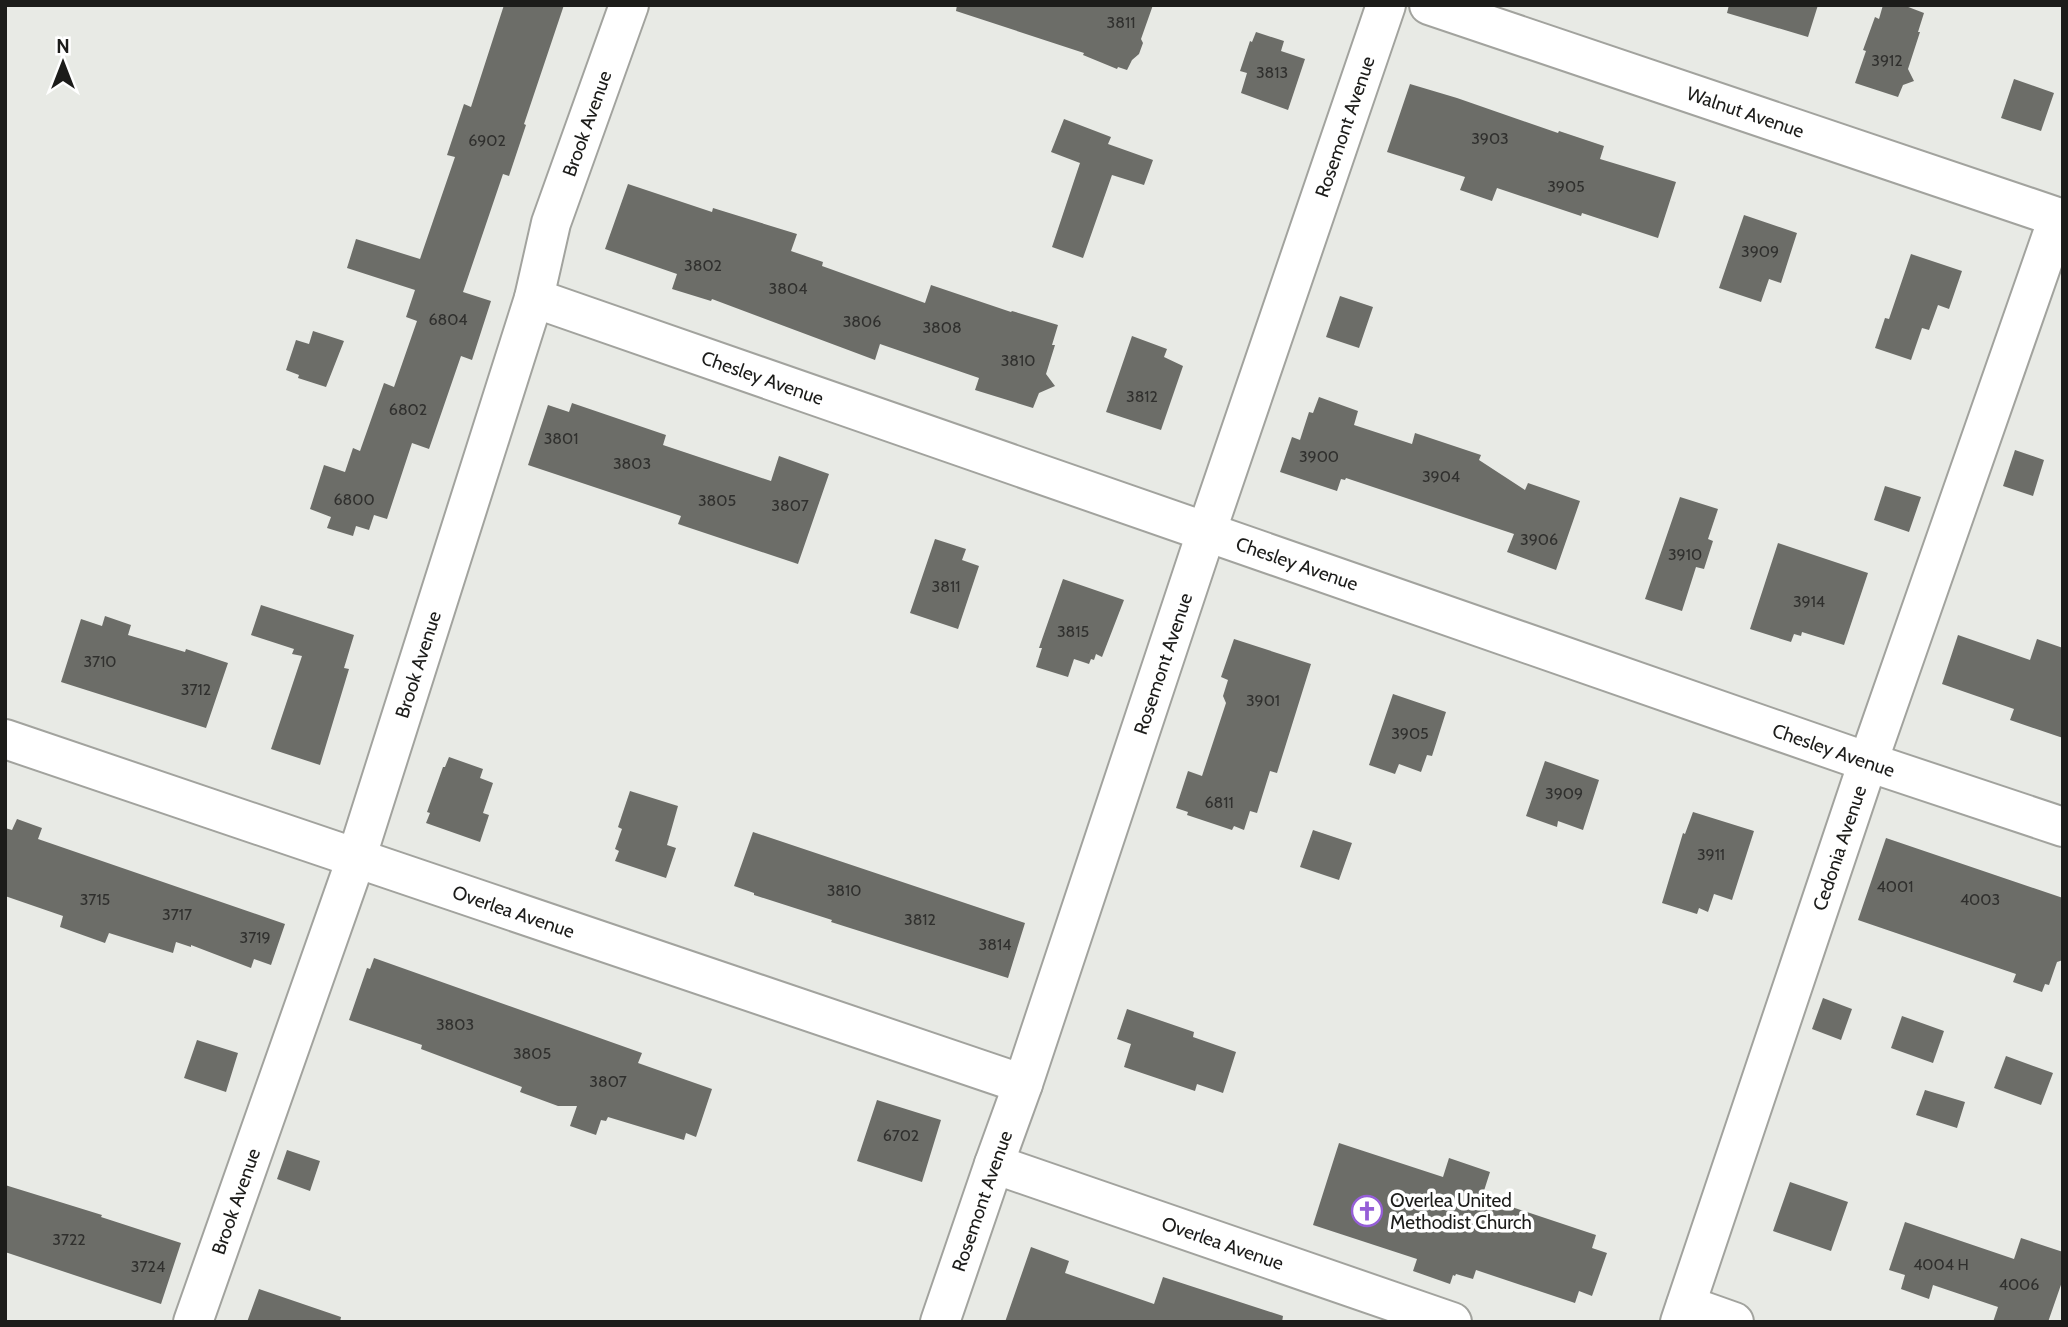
<svg xmlns="http://www.w3.org/2000/svg" width="2068" height="1327" font-family="Cabin,sans-serif">
  <rect width="100%" height="100%" fill="#e8eae5"/>
  <path fill="#6c6d68" d="M504,5H564L524,124L526,125L509,176L503,174L463,292L491,301L472,360L461,356L429,449L412,443L387,519L374,515L369,530L356,526L353,536L327,528L331,517L310,509L324,465L345,472L353,448L360,451L384,383L394,387L417,321L406,317L415,290L347,268L356,239L420,259L455,157L447,155L464,104L471,107Z
    M957,5H1153L1141,39L1143,43L1139,54L1132,60L1127,70L1118,67L1117,69L1083,55L1084,53L956,11Z
    M1729,5H1818L1808,37L1727,13Z
    M1883,5H1903L1924,13L1918,32H1920L1908,69L1914,81L1903,85L1898,97L1855,83L1866,51L1863,50L1875,17L1879,19Z
    M1256,32L1284,41L1281,51L1305,59L1288,110L1241,93L1247,73L1240,71L1250,41L1252,42Z
    M2014,79L2054,93L2041,131L2001,118Z
    M1410,84L1457,98L1558,133L1559,131L1604,146L1600,159L1676,182L1658,238L1582,213L1581,216L1497,188L1492,201L1460,190L1465,177L1387,152Z
    M1064,119L1111,137L1108,144L1153,160L1144,185L1112,175L1083,258L1052,247L1080,163L1051,152Z
    M628,184L712,212L713,208L797,234L791,251L823,262L822,266L925,303L931,285L1011,312L1012,311L1058,325L1052,345H1055L1046,374L1055,386L1039,393L1033,408L975,390L979,378L880,344L875,360L712,299L711,301L672,289L677,274L605,249Z
    M1744,215L1797,233L1781,283L1769,279L1761,302L1719,288Z
    M1911,254L1962,271L1949,309L1938,305L1929,330L1922,328L1911,360L1875,348L1885,318L1889,319Z
    M1340,296L1373,307L1359,348L1326,337Z
    M313,331L344,341L326,387L298,378L299,375L286,370L296,340L309,344Z
    M1132,336L1167,349L1164,357L1183,366L1161,430L1106,412Z
    M1319,397L1358,411L1354,425L1412,444L1415,433L1481,455L1479,460L1525,490L1528,483L1580,501L1556,570L1507,552L1514,534L1346,478L1345,480L1341,479L1337,491L1280,472L1292,437L1300,440L1309,412L1313,413Z
    M572,403L666,435L663,445L771,481L779,456L829,474L798,564L678,524L681,516L528,465L548,405L569,412Z
    M2015,450L2044,460L2033,496L2003,486Z
    M1885,486L1921,497L1909,532L1874,520Z
    M1680,497L1718,509L1708,539L1713,541L1704,569L1696,567L1682,611L1645,599Z
    M935,539L966,549L962,560L979,566L958,629L910,613Z
    M1778,543L1868,573L1844,645L1802,632L1801,636L1794,634L1791,642L1750,629Z
    M1063,579L1124,600L1102,657L1096,654L1094,660L1091,659L1089,664L1074,659L1068,677L1036,667L1042,648H1039Z
    M261,605L354,635L344,668L349,669L320,765L271,749L302,656L292,654L294,649L251,635Z
    M105,616L131,625L128,635L185,652L186,649L228,663L206,728L61,682L81,619L102,626Z
    M1958,635L2030,660L2037,639L2063,648V738L2010,720L2014,709L1942,684Z
    M1234,639L1311,664L1277,773L1270,771L1257,813L1250,811L1244,830L1234,826L1232,830L1187,815L1188,812L1176,808L1188,771L1202,776L1226,703L1223,696L1228,680L1221,677Z
    M1393,694L1446,712L1432,756L1427,755L1421,772L1399,764L1395,774L1369,765Z
    M449,757L483,769L480,778L493,783L483,813L489,815L480,842L426,823L430,813L427,812L443,767H445Z
    M1545,761L1599,780L1583,830L1558,821L1557,827L1526,816Z
    M630,791L678,806L667,845L676,848L666,878L615,861L619,851L615,849L622,829L618,827Z
    M1693,812L1754,831L1732,900L1714,894L1708,912L1699,908L1697,914L1662,903L1683,833L1685,834Z
    M17,819L42,828L38,839L285,924L271,965L254,959L251,968L191,945V947L176,942L173,953L109,933L105,943L60,927L63,916L5,896V828L12,830Z
    M1313,830L1352,843L1339,880L1300,867Z
    M753,832L1025,923L1008,978L831,922L832,920L754,895V893L734,886Z
    M1886,838L2063,898V960L2057,962L2049,985L2045,984L2042,992L2013,982L2016,974L1858,920Z
    M374,958L642,1053L638,1063L712,1089L696,1137L686,1133L684,1140L608,1117L606,1121L601,1120L596,1135L570,1126L577,1106H558L520,1092L522,1087L421,1049L422,1045L349,1020L367,968L370,969Z
    M1823,998L1852,1009L1841,1040L1812,1029Z
    M1127,1009L1194,1032L1193,1037L1236,1052L1223,1093L1197,1084L1195,1091L1124,1067L1131,1044L1117,1039Z
    M1902,1016L1944,1031L1933,1063L1891,1048Z
    M197,1040L238,1053L226,1092L184,1078Z
    M2006,1056L2053,1073L2041,1105L1994,1088Z
    M1925,1090L1965,1102L1957,1128L1916,1115Z
    M877,1100L941,1120L922,1182L857,1161Z
    M1339,1143L1443,1177L1449,1158L1490,1172L1482,1197L1596,1235L1592,1248L1607,1253L1592,1296L1579,1291L1575,1303L1476,1270L1473,1279L1456,1274L1455,1276L1453,1275L1450,1284L1413,1271L1417,1259L1313,1225Z
    M287,1150L320,1161L310,1191L277,1179Z
    M1790,1182L1848,1202L1831,1251L1773,1231Z
    M5,1185L102,1215L101,1217L181,1243L161,1304L5,1252Z
    M1905,1222L2014,1259L2021,1238L2063,1252V1279L2048,1322H1993L1998,1307L1933,1285L1929,1299L1901,1289L1905,1275L1889,1270Z
    M1031,1247L1069,1261L1065,1273L1154,1304L1163,1277L1283,1316L1282,1322H1005Z
    M259,1289L341,1317L340,1322H247Z"/>
  <g fill="none" stroke-linecap="round" stroke-linejoin="round">
    <g stroke="#a2a39e" stroke-width="42">
      <g id="minor">
        <path id="s1" d="M1429,5L2063,219"/>
        <path id="s2" d="M534,298L1868,762L2063,827"/>
        <path id="s3" d="M5,739L1023,1084"/>
        <path id="s4" d="M994,1164L1452,1322"/>
        <path d="M1686,1305L1734,1322"/>
        <path id="s5" d="M193,1322L356,859L534,298L551,223L629,5"/>
        <path id="s6" d="M940,1322L994,1164L1023,1084L1207,530L1386,5"/>
        <path id="s7" d="M1680,1322L1868,762L2058,218"/>
      </g>
    </g>
    <use href="#minor" stroke="#fff" stroke-width="38"/>
  </g>
  <defs>
    <g id="church-ring" transform="scale(1.575)"><circle r="9.5" fill="#fff" stroke="#955ed7" stroke-width="1.5"/><path d="M-1.2-6h2.4v3.5h3.3v2.4h-3.3V6h-2.4V-.1h-3.3v-2.4h3.3Z" fill="#955ed7"/></g>
  </defs>
  <g fill-rule="evenodd">
    <use href="#church-ring" x="1367" y="1211"/>
  </g>
  <g text-anchor="middle" stroke-width="7" stroke-linejoin="round" paint-order="stroke">
    <g font-size="16" fill="#30302e">
      <text x="1121" y="28">3811</text>
      <text x="1887" y="66">3912</text>
      <text x="1272" y="78">3813</text>
      <text x="1490" y="144">3903</text>
      <text x="487" y="146">6902</text>
      <text x="1566" y="192">3905</text>
      <text x="1760" y="257">3909</text>
      <text x="703" y="271">3802</text>
      <text x="788" y="294">3804</text>
      <text x="448" y="325">6804</text>
      <text x="862" y="327">3806</text>
      <text x="942" y="333">3808</text>
      <text x="1018" y="366">3810</text>
      <text x="1142" y="402">3812</text>
      <text x="408" y="415">6802</text>
      <text x="561" y="444">3801</text>
      <text x="1319" y="462">3900</text>
      <text x="632" y="469">3803</text>
      <text x="1441" y="482">3904</text>
      <text x="354" y="505">6800</text>
      <text x="717" y="506">3805</text>
      <text x="790" y="511">3807</text>
      <text x="1539" y="545">3906</text>
      <text x="1685" y="560">3910</text>
      <text x="946" y="592">3811</text>
      <text x="1809" y="607">3914</text>
      <text x="1073" y="637">3815</text>
      <text x="100" y="667">3710</text>
      <text x="196" y="695">3712</text>
      <text x="1263" y="706">3901</text>
      <text x="1410" y="739">3905</text>
      <text x="1564" y="799">3909</text>
      <text x="1219" y="808">6811</text>
      <text x="1711" y="860">3911</text>
      <text x="1895" y="892">4001</text>
      <text x="844" y="896">3810</text>
      <text x="95" y="905">3715</text>
      <text x="1980" y="905">4003</text>
      <text x="177" y="920">3717</text>
      <text x="920" y="925">3812</text>
      <text x="255" y="943">3719</text>
      <text x="995" y="950">3814</text>
      <text x="455" y="1030">3803</text>
      <text x="532" y="1059">3805</text>
      <text x="608" y="1087">3807</text>
      <text x="901" y="1141">6702</text>
      <text x="69" y="1245">3722</text>
      <text x="1941" y="1270">4004 H</text>
      <text x="148" y="1272">3724</text>
      <text x="2019" y="1290">4006</text>
    </g>
    <g font-size="19" fill="#1c1c1a" stroke="#fff">
      <text dy="7" stroke="none"><textPath href="#s1" startOffset="334">Walnut Avenue</textPath></text>
      <text dy="7" stroke="none"><textPath href="#s5" startOffset="1262">Brook Avenue</textPath></text>
      <text dy="7" stroke="none"><textPath href="#s6" startOffset="1262">Rosemont Avenue</textPath></text>
      <text dy="7" stroke="none"><textPath href="#s2" startOffset="242">Chesley Avenue</textPath></text>
      <text dy="7" stroke="none"><textPath href="#s2" startOffset="808">Chesley Avenue</textPath></text>
      <text dy="7" stroke="none"><textPath href="#s6" startOffset="695">Rosemont Avenue</textPath></text>
      <text dy="7" stroke="none"><textPath href="#s5" startOffset="695">Brook Avenue</textPath></text>
      <text dy="7" stroke="none"><textPath href="#s2" startOffset="1376">Chesley Avenue</textPath></text>
      <text dy="7" stroke="none"><textPath href="#s7" startOffset="500">Cedonia Avenue</textPath></text>
      <text dy="7" stroke="none"><textPath href="#s3" startOffset="537">Overlea Avenue</textPath></text>
      <text dy="7" stroke="none"><textPath href="#s6" startOffset="128">Rosemont Avenue</textPath></text>
      <text dy="7" stroke="none"><textPath href="#s5" startOffset="128">Brook Avenue</textPath></text>
      <text dy="7" stroke="none"><textPath href="#s4" startOffset="242">Overlea Avenue</textPath></text>
    </g>
    <g font-size="19" fill="#1c1c1a" stroke="#fff" text-anchor="start">
      <text x="1390" y="1207">Overlea United<tspan x="1390" dy="22">Methodist Church</tspan></text>
    </g>
  </g>
  <rect width="2068" height="1327" fill="none" stroke="#1c1c1a" stroke-width="14"/>
  <g transform="translate(63 63)" stroke="#ffffff" stroke-width="5" paint-order="stroke">
  <path d="M0-5L12 26L0 18L-12 26Z" fill="#1c1c1a"/>
  <text y="-10" font-size="19" font-weight="bold" text-anchor="middle" fill="#1c1c1a">N</text>
  </g>
</svg>
